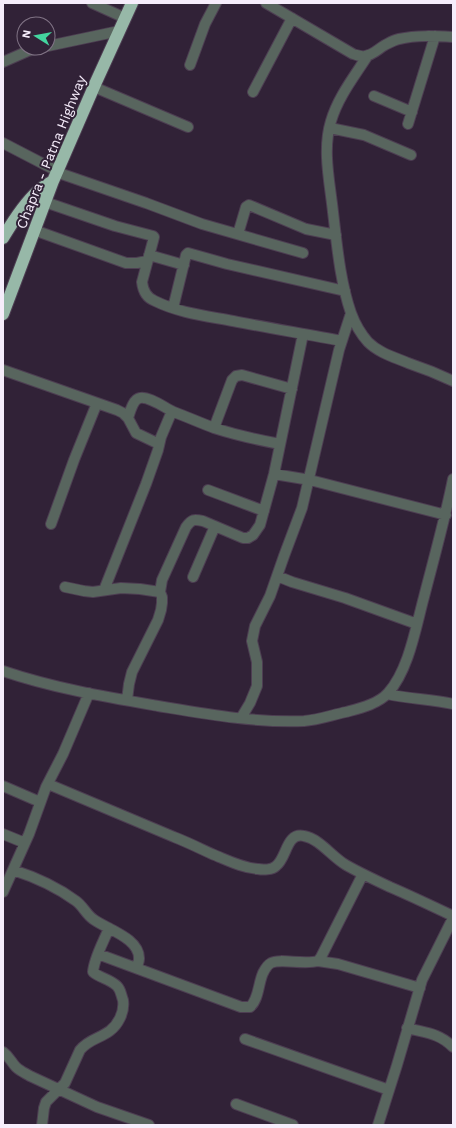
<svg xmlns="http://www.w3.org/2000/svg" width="456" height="1128" font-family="'Work Sans',sans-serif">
  <rect width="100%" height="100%" fill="#312237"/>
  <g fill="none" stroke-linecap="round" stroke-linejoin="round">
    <g stroke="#4d3e52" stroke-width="12">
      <path id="minor" d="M92,3L125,18
        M266,3L353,54C357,55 361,57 365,56C373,55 378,49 385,45C389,43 394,40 399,39C417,35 435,36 453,37
        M48,46L119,31
        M368,55C354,77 338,97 331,121C322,150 330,183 333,212C337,245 340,281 351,313C355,324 360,333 368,342C379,353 394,357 408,363C423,368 438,374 453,381
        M3,62L28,51L41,48
        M190,65L205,24L216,3
        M94,87L188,127
        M253,92L292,18
        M374,96L412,112
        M408,124L435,36
        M330,128L364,135L411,155
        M3,143L57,171
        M56,172L146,203L202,224L303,253
        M45,202L115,226L153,236L154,237L153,241L142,282C143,291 147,298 155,301C179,313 207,316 233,321C269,328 305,334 342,341
        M34,230L126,263H137L147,261
        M238,234L246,207L249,205L306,229L336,235
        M149,255L184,265
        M173,308L186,255L188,253L227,264L345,291
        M3,370L117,410L123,413L128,418L136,433L159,444
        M128,418C130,412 133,399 140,398C149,396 165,408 174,412C187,417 201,423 214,428C236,435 258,440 280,444
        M214,428L232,380L236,376L242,375L292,389
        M274,474L310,480L446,515
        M208,490L264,511
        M51,524L74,460L97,403
        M277,576L292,582L345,598L417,624
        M193,577L215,526
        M65,587L84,591L93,592L121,588L140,589L160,592
        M104,590L146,484L158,450L161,437L172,411
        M3,671C53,688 106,697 158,706C206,714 255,723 304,721C318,720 332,715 346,712C361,708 378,704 388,693C409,670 416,626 424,597C434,558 445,519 453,479
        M387,694C409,699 431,699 453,704
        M127,700L129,684L132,672L158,620L161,610L162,603V597L160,592L162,580L186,527C192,519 194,519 203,521L243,538H248L253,535L260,525L263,514L274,474L303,334
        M241,718L250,703L257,686V662L252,641L255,626L270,596L284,556L302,508L339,350L351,313
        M48,784C90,802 132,819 174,837C187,842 199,848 212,854C227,860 242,868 258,869C263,870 272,870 276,866C287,858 286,832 304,836C320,839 332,857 346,865C360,873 375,880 390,887C411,896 432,906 453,916
        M3,786L40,802
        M3,834L25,843
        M13,870C35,877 57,887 76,901C83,906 86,914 93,919C106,929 140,938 139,959C139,962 137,965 137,968
        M3,892L29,834L46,787L63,754L89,693
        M98,954L241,1007H250C259,999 258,984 263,973C265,969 267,965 271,963C280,958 304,965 318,961L321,957L363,874
        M318,961L338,964L420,988
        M407,1028C426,1033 439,1033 453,1047
        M245,1039L389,1090
        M3,1052C10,1057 11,1062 16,1067C20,1071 25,1073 30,1076L97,1107L149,1125
        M236,1104L293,1125
        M42,1125L44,1108L46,1102L65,1083L80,1050C92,1035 110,1039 120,1018C123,1012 124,1007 123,1000C121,995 121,990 117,986C110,979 100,978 93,972C94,958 104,941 109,928
        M378,1125L397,1065L422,980L453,918"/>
    </g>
    <g stroke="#4d3e52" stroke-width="14">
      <path id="highway" d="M3,238C13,221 23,205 37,192C42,187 48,184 53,181
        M3,314L53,181L96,82L132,3"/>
    </g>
    <use href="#minor" stroke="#58655e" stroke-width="10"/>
    <use href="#highway" stroke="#97b8a8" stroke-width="12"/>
  </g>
  <g text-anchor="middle" stroke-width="4" stroke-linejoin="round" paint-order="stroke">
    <g font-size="14" fill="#f6edfb" stroke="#312237">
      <text transform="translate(51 152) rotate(-68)" y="5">Chapra - Patna Highway</text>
    </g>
  </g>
  <rect width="456" height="1128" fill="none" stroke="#f6edfb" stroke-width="8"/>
  <g transform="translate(36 36) rotate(281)"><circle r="19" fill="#312237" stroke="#807385"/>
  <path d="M0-3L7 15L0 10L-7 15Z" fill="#44d49f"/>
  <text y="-6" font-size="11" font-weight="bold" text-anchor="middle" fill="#f6edfb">N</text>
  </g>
</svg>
